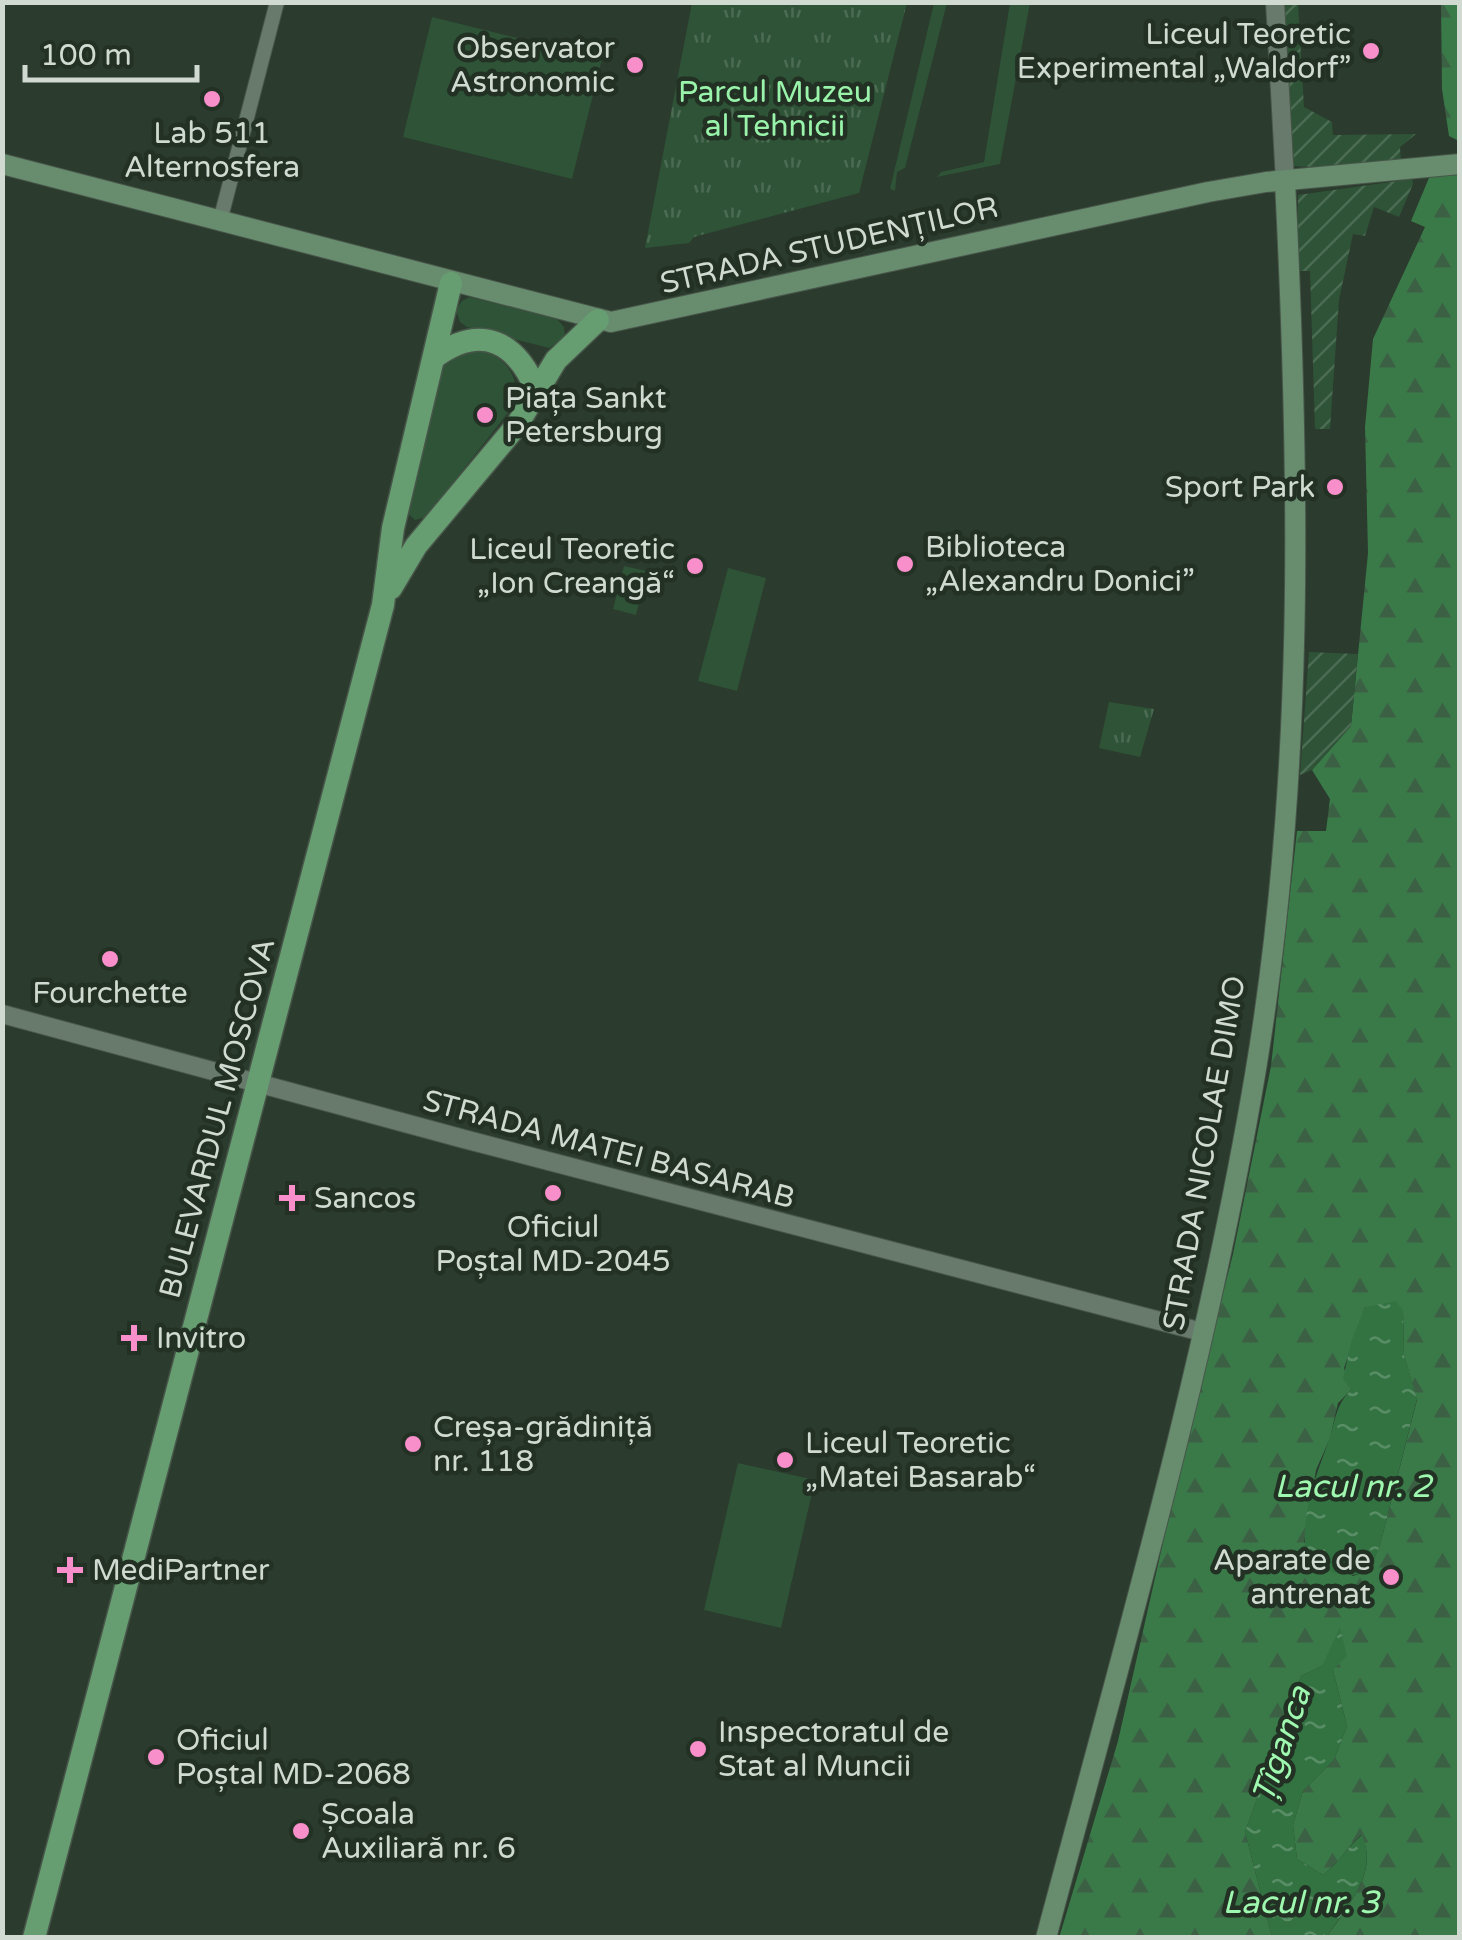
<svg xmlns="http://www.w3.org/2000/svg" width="1462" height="1940" font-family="'Varela Round',sans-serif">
  <defs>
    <pattern id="forest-firs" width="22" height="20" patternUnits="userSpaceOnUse" patternTransform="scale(2.5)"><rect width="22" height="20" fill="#3a7a49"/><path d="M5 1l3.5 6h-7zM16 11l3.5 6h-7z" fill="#3c6044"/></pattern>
    <pattern id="park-tufts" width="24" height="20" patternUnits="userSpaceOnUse" patternTransform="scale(2.5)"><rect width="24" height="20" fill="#2e5336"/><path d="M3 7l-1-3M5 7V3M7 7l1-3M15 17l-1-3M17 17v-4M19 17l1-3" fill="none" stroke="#4b6b52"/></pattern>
    <pattern id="garden-furrows" width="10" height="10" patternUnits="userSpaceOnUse" patternTransform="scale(2.5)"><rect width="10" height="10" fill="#2e5336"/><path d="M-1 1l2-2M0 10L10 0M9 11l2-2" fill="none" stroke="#4b6b52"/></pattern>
    <pattern id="water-ripples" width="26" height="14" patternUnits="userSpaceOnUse" patternTransform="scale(2.5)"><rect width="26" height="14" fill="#337342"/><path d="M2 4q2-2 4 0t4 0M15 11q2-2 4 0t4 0" fill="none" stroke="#598d65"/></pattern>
  </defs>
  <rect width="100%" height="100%" fill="#2b3b2e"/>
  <path fill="#2e5336" d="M934,3H947L905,168L897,172L895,191L890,189Z
    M1010,3H1030L1000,164L937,177L941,172L984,162Z
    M432,17L602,59L572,179L403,137Z
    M470,297L557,319L564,327L565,338L549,348L467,327L460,322L456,310L462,301Z
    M476,349C505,356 520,374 515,404L426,517L415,520L407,513L440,370L451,359Z
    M624,566L647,571L636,615L613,609Z
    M728,568L766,578L737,691L698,681Z
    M738,1463L815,1480L781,1628L704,1610Z"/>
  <path fill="url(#forest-firs)" fill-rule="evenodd" d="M1441,3H1459V141L1449,136L1442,89Z
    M1459,171V1937H1327C1346,1907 1381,1871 1361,1835C1346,1848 1339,1863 1323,1875L1297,1859L1293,1825L1303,1791L1334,1760L1347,1726L1333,1670L1322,1666L1301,1676L1245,1832L1272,1937L1059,1938L1118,1741L1192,1415L1233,1254L1271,1066L1297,831H1326L1330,799L1312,770L1351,726L1368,553L1365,427L1373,339L1425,227L1411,221L1431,173ZM1365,1307L1403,1310L1404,1355L1417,1400L1380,1545L1369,1571L1353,1576L1304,1542L1316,1470L1330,1438L1338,1403L1351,1390L1344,1368Z"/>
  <path fill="url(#park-tufts)" d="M692,3H907L859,193L694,237L689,243L645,248Z
    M1109,702L1154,709L1140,757L1099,748Z"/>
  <path fill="url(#garden-furrows)" d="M1283,3H1298L1304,107L1332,122L1333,135L1416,134L1400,147L1401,161L1329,168L1294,166Z
    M1412,179L1413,184L1399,217L1374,207L1365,236L1353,234L1339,300L1330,429H1315L1310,271H1298V195Z
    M1309,652L1358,654L1351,726L1312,770L1300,775Z"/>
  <path fill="url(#water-ripples)" d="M1396,1301L1403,1310L1404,1355L1417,1399L1380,1545L1369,1572C1343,1579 1325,1574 1306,1555C1300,1515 1316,1476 1329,1440C1336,1420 1335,1406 1351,1390L1343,1379L1351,1342L1365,1307Z
    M1340,1627L1347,1656L1333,1670L1347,1726L1334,1760L1303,1791L1293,1825L1297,1859L1323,1875C1339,1863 1347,1847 1362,1835C1379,1874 1347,1905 1327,1937H1272L1245,1832L1301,1676L1322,1666Z"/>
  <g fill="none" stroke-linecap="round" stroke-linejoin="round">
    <g stroke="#48564a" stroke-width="16">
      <path id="minor" d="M220,221L277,2"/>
    </g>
    <g stroke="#48564a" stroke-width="20">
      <path id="tertiary" d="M1275,2L1285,181
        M2,1014L464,1139L1202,1332"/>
    </g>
    <g stroke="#48564a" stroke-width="22">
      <path id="secondary" d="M2,164L611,322L1208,192L1266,182L1460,164
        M1046,1938C1122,1653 1206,1366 1255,1075C1305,778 1300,480 1285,181"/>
    </g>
    <g stroke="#48564a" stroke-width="25">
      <path id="primary" d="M435,357C482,323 517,342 537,392
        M391,588L416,546L517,425L556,360L598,320
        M34,1938L383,605L393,528L451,283"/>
    </g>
    <use href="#minor" stroke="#687a6b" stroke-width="14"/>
    <use href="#tertiary" stroke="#687a6b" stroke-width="18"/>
    <use href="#secondary" stroke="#678c6e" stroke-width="20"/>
    <use href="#primary" stroke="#669e71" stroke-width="22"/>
  </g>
  <g fill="#f98fca" stroke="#223124" stroke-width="4">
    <circle cx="1371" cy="51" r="10"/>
    <circle cx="635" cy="65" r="10"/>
    <circle cx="212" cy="99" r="10"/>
    <circle cx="485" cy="415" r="10"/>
    <circle cx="1335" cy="487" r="10"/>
    <circle cx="905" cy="564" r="10"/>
    <circle cx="695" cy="566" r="10"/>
    <circle cx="110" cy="959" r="10"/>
    <circle cx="553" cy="1193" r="10"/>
    <path d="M287 1183h10v10h10v10h-10v10h-10v-10h-10v-10h10z"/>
    <path d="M129 1323h10v10h10v10h-10v10h-10v-10h-10v-10h10z"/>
    <circle cx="413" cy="1444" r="10"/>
    <circle cx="785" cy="1460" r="10"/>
    <path d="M65 1555h10v10h10v10h-10v10h-10v-10h-10v-10h10z"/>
    <circle cx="1391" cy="1577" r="10"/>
    <circle cx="698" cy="1749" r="10"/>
    <circle cx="156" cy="1757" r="10"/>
    <circle cx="301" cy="1831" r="10"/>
  </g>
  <g text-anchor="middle" stroke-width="9" stroke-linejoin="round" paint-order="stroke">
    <g font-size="30" fill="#d0dad1" stroke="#223124" text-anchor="start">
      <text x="1351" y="44" text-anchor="end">Liceul Teoretic<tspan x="1351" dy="34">Experimental „Waldorf”</tspan></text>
      <text x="615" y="58" text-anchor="end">Observator<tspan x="615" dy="34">Astronomic</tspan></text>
      <text x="212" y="143" text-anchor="middle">Lab 511<tspan x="212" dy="34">Alternosfera</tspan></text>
      <text x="505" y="408">Piața Sankt<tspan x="505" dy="34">Petersburg</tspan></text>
      <text x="1315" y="497" text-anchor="end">Sport Park</text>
      <text x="925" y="557">Biblioteca<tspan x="925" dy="34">„Alexandru Donici”</tspan></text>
      <text x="675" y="559" text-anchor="end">Liceul Teoretic<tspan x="675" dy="34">„Ion Creangă“</tspan></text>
      <text x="110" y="1003" text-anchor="middle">Fourchette</text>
      <text x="314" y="1208">Sancos</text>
      <text x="553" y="1237" text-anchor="middle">Oficiul<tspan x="553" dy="34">Poștal MD-2045</tspan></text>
      <text x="156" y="1348">Invitro</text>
      <text x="433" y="1437">Creșa-grădiniță<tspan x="433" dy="34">nr. 118</tspan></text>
      <text x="805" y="1453">Liceul Teoretic<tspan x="805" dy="34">„Matei Basarab“</tspan></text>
      <text x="1371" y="1570" text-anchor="end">Aparate de<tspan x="1371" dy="34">antrenat</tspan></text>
      <text x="92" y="1580">MediPartner</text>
      <text x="718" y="1742">Inspectoratul de<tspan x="718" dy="34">Stat al Muncii</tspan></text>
      <text x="176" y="1750">Oficiul<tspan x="176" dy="34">Poștal MD-2068</tspan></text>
      <text x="321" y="1824">Școala<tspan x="321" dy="34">Auxiliară nr. 6</tspan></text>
    </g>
    <g font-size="30" fill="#99f3aa" stroke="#223124">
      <text x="775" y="102">Parcul Muzeu<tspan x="775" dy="34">al Tehnicii</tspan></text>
    </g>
    <g font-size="30" fill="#d0dad1" stroke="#223124">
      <text transform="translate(829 245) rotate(-13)" y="10">STRADA STUDENȚILOR</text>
      <text transform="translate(217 1118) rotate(-75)" y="10">BULEVARDUL MOSCOVA</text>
      <text transform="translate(609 1149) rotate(15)" y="10">STRADA MATEI BASARAB</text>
      <text transform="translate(1204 1153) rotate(-80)" y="10">STRADA NICOLAE DIMO</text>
    </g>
    <g font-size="32" font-style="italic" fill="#9ff8af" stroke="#223124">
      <text x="1353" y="1497">Lacul nr. 2</text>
      <text transform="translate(1281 1744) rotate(-71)" y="11">Țîganca</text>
      <text x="1301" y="1913">Lacul nr. 3</text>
    </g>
  </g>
  <rect width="1462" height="1940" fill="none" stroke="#d0dad1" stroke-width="10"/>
  <path d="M25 65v15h172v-15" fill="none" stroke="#d0dad1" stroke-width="5"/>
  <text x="40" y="65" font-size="30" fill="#d0dad1" stroke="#223124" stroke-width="8" paint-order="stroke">100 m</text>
</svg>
